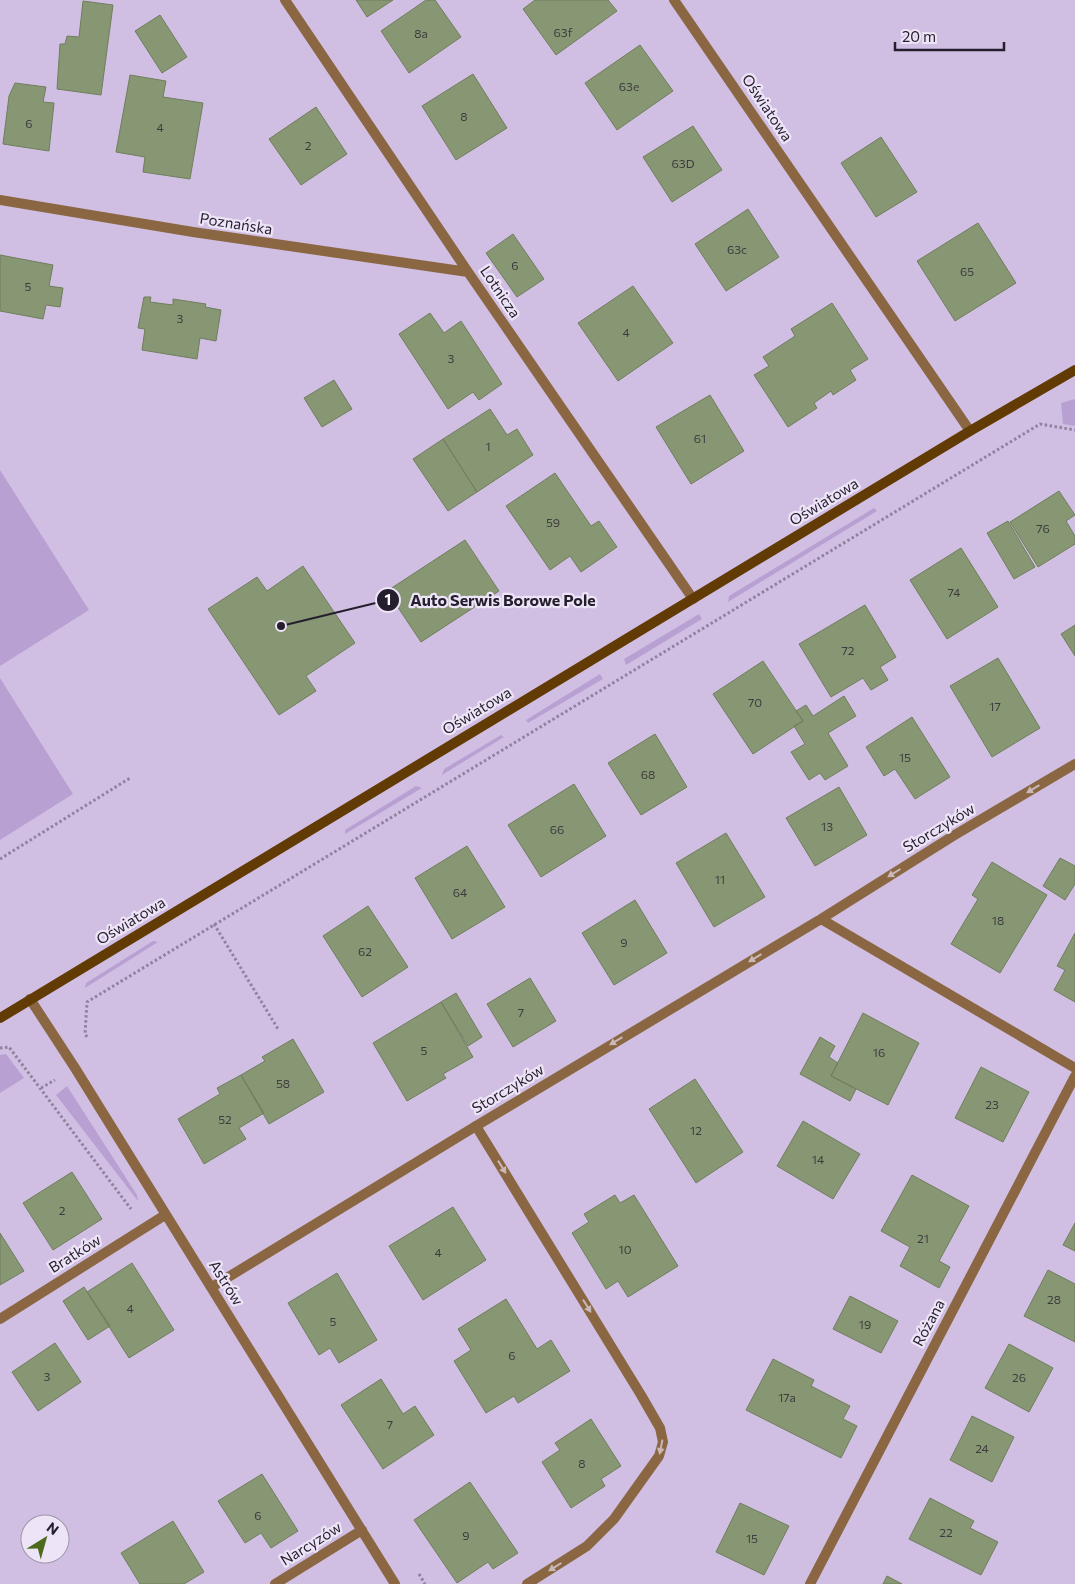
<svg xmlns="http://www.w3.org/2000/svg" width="1075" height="1584" font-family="Commissioner,sans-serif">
  <rect width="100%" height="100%" fill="#d1bfe3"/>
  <path fill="#b9a0d2" d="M1075,399V426L1063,424L1061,403Z
    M0,470L89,610L0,666Z
    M874,508L877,511L728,602L729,596Z
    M699,614L702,619L626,665L624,659Z
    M600,674L603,679L528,723L526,720Z
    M0,678L73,794L0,840Z
    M501,735L504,737L442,775L444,769Z
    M416,786L422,788L345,834V830Z
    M153,941L158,942L85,988L86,983Z
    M6,1054L24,1078L0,1093V1055Z
    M67,1086L137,1195L138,1201L56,1095Z"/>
  <path fill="#879774" stroke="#6f7e5c" d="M356,0H393L367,17Z
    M426,0H435L461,37L409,73L381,31Z
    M535,0H608L617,11L556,55L523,9Z
    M83,1L113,5L101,95L57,89L60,44H65L67,36L79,37Z
    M160,15L187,57L162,73L135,31Z
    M640,45L673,91L617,130L585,83Z
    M473,74L507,128L456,160L422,106Z
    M130,75L166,81L163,97L203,103L190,179L143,172L145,157L116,152Z
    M15,83L46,87L43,102L54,103L49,151L3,144L9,96Z
    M316,107L347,154L301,185L269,139Z
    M693,126L722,170L672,202L643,157Z
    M881,137L917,192L876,217L841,163Z
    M748,209L779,257L726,291L695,244Z
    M978,223L1016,283L955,321L917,261Z
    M513,234L544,279L517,297L486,253Z
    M0,255L53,265L49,286L63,288L60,307L46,305L43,319L0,311Z
    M633,286L673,343L618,381L578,323Z
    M144,297H151L150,302L173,305V299L206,304L205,307L221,310L216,341L200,338L197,359L142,350L145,329L138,328Z
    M832,303L868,359L850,370L856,380L833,395L831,391L814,403L817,408L788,427L754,375L769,366L763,357L795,336L791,329Z
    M430,313L444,333L461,321L502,384L479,400L473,392L448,409L399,334Z
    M334,380L352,409L322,427L304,398Z
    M710,395L744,451L691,484L656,427Z
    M490,409L507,435L517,429L533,455L477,492L443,439Z
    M443,439L477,492L448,511L413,459Z
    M555,473L591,526L599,521L617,547L581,572L570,556L550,570L506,506Z
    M1059,491L1075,515L1066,521L1075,536V544L1038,567L1010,522Z
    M1008,521L1035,567L1014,579L987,533Z
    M465,540L499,591L421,642L387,591Z
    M961,548L998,607L947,639L910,580Z
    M303,566L355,643L306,676L316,691L279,715L208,609L257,577L267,591Z
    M865,605L896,657L880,667L888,680L871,690L863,678L831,697L799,644Z
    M1075,625V656L1061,634Z
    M998,658L1040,728L992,757L950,686Z
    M763,661L803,721L753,754L713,694Z
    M844,696L856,716L828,733L848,766L825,780L820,773L809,780L791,752L805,744L794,726L803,721L796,711L806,705L813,716Z
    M912,717L950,777L915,799L895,769L884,776L866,747Z
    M655,734L687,787L641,815L608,763Z
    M574,784L606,836L541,877L508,825Z
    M839,787L867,835L815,866L786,818Z
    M726,833L765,897L714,927L676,863Z
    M467,846L505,907L452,939L415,878Z
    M1060,858L1075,866V884L1065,900L1043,886Z
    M992,862L1047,895L1000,973L951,944L978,899L972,895Z
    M635,900L667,953L614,985L582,933Z
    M368,906L408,967L362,997L323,936Z
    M1075,933V1002L1054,990L1065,970L1057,966Z
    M530,978L556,1021L513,1047L487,1004Z
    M456,993L482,1037L468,1046L441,1002Z
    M441,1002L473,1057L443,1074L446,1078L407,1101L373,1043Z
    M863,1013L919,1043L888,1105L831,1076Z
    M820,1037L835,1046L829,1057L838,1063L831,1076L856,1089L850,1101L800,1074Z
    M293,1039L324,1092L269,1124L241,1075L265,1061L262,1057Z
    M981,1067L1029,1092L1003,1142L955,1118Z
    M241,1075L264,1113L239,1128L246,1139L204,1164L178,1119L220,1094L217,1088Z
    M695,1079L743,1152L696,1183L649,1109Z
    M803,1121L860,1154L833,1199L777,1166Z
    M72,1172L102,1219L53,1250L23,1203Z
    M912,1175L969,1206L939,1261L950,1267L939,1288L900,1266L910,1247L881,1231Z
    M615,1195L620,1203L634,1195L678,1266L628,1297L618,1281L606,1289L572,1233L589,1222L584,1214Z
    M453,1207L486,1260L423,1300L389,1246Z
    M1075,1223V1251L1063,1245Z
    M0,1233L24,1271L0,1285Z
    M132,1263L174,1330L129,1358L87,1292Z
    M1048,1270L1075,1284V1342L1024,1316Z
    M337,1273L377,1340L339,1363L330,1348L319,1355L288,1303Z
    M84,1287L110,1326L88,1340L63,1301Z
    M850,1296L898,1321L881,1353L833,1329Z
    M506,1299L537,1349L551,1340L570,1371L518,1403L514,1396L486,1413L454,1361L471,1350L458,1329Z
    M55,1343L81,1382L38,1411L12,1372Z
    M1009,1344L1053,1368L1029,1412L985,1388Z
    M773,1359L814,1380L811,1386L850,1406L843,1419L857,1426L841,1458L746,1410Z
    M381,1379L403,1414L415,1406L434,1435L383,1469L341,1405Z
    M972,1416L1014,1437L992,1482L950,1460Z
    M591,1419L621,1466L601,1479L605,1486L571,1508L542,1462L560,1450L555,1443Z
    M262,1474L298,1531L271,1548L261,1533L245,1543L218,1501Z
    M470,1482L518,1553L493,1569L488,1562L457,1583L414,1520Z
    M930,1498L974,1521L970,1528L998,1542L981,1575L909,1539Z
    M740,1503L789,1526L764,1575L716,1552Z
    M173,1521L204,1572L184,1584H140L121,1553Z
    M887,1576L902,1584H883Z"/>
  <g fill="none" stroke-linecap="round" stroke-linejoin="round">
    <path stroke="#90829e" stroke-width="3" stroke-dasharray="2.5 2.5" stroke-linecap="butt" d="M0,859L130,778
      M214,924L278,1029
      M87,1037L85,1034L87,1002L1040,424L1075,430
      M0,1048L9,1047L131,1209
      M41,1088L55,1080
      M419,1574L425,1584"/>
    <path stroke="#8a6742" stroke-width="10" d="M476,1126L641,1395L660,1428L663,1442L659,1456L614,1519L587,1546L527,1584"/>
    <path stroke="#8a6742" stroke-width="10" d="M285,0L468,272L693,599
      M674,0L970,431
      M0,200L193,232L468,272
      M821,919L1075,1068
      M30,999L75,1068L395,1584
      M212,1287L476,1126L821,919L953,836L1075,764
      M0,1319L165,1215
      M275,1584L362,1530
      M810,1584L1075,1076"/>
    <path stroke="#623b04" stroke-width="10" d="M0,1018L970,431L1075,370"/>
  </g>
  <defs><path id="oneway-solid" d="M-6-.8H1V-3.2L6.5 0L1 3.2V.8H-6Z" transform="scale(1.25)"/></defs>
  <g fill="#cab8b8">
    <use href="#oneway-solid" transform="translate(1033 789) rotate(149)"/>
    <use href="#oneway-solid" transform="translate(894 873) rotate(148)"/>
    <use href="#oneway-solid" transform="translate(755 958) rotate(149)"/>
    <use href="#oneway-solid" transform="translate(616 1041) rotate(149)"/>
    <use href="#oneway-solid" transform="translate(502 1167) rotate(58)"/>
    <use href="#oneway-solid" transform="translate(587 1306) rotate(58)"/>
    <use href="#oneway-solid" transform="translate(661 1447) rotate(101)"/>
    <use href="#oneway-solid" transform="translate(555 1567) rotate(148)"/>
  </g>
  <g text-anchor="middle" stroke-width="4.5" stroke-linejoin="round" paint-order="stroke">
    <g font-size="12" fill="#3e3c3e">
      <text x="563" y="37">63f</text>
      <text x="421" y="38">8a</text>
      <text x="629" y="91">63e</text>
      <text x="464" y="121">8</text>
      <text x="29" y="128">6</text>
      <text x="160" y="132">4</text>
      <text x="308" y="150">2</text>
      <text x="683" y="168">63D</text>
      <text x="737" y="254">63c</text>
      <text x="515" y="270">6</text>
      <text x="967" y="276">65</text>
      <text x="28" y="291">5</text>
      <text x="180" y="323">3</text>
      <text x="626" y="337">4</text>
      <text x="451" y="363">3</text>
      <text x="700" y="443">61</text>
      <text x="488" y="451">1</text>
      <text x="553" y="527">59</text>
      <text x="1043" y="533">76</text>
      <text x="954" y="597">74</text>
      <text x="848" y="655">72</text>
      <text x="755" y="707">70</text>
      <text x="995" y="711">17</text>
      <text x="905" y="762">15</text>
      <text x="648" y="779">68</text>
      <text x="827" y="831">13</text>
      <text x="557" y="834">66</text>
      <text x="720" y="884">11</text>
      <text x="460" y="897">64</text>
      <text x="998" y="925">18</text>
      <text x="624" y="947">9</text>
      <text x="365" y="956">62</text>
      <text x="521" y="1017">7</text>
      <text x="424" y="1055">5</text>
      <text x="879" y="1057">16</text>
      <text x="283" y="1088">58</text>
      <text x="992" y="1109">23</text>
      <text x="225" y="1124">52</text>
      <text x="696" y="1135">12</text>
      <text x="818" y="1164">14</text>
      <text x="62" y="1215">2</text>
      <text x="923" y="1243">21</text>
      <text x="625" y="1254">10</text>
      <text x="438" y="1257">4</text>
      <text x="1054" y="1304">28</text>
      <text x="130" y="1313">4</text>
      <text x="333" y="1326">5</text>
      <text x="865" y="1329">19</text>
      <text x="512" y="1360">6</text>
      <text x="47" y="1381">3</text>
      <text x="1019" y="1382">26</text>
      <text x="787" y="1402">17a</text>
      <text x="390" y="1429">7</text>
      <text x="982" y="1453">24</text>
      <text x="582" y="1468">8</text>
      <text x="258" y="1520">6</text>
      <text x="946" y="1537">22</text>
      <text x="466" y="1540">9</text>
      <text x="752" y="1543">15</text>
    </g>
    <g font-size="15" fill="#251e2c" stroke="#ede4f7">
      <text transform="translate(767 108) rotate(56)" y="5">Oświatowa</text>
      <text transform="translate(236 224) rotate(9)" y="5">Poznańska</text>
      <text transform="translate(500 292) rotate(56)" y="5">Lotnicza</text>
      <text transform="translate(824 502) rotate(-31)" y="5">Oświatowa</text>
      <text transform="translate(477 711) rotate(-31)" y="5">Oświatowa</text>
      <text transform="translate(939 828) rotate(-31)" y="5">Storczyków</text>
      <text transform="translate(131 921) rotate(-31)" y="5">Oświatowa</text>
      <text transform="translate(508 1089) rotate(-31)" y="5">Storczyków</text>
      <text transform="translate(75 1254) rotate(-32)" y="5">Bratków</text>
      <text transform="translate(226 1283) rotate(58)" y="5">Astrów</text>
      <text transform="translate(929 1323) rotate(-62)" y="5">Różana</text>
      <text transform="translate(311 1544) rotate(-32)" y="5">Narcyzów</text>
    </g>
  </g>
  <path fill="none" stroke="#251e2c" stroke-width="2" d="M281 626L388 600"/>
  <g fill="#251e2c" stroke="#ede4f7" stroke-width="2">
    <circle cx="281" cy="626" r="5"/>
    <circle cx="388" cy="600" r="12"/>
  </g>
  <g font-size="15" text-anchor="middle" font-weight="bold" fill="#fff">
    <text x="388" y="605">1</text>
  </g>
  <g font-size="16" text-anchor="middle" font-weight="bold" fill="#251e2c" stroke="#ede4f7" stroke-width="4.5" stroke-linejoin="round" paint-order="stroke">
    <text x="503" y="606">Auto Serwis Borowe Pole</text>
  </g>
  <g transform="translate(45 1539) rotate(37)"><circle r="24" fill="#ede4f7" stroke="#9d95a6"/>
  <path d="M0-4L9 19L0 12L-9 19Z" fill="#4d691c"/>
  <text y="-8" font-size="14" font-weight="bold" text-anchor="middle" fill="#251e2c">N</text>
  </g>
  <path d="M895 42v8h109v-8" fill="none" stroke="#251e2c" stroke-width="2.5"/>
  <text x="902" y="42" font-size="15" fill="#251e2c" stroke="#ede4f7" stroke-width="4" paint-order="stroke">20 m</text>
</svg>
